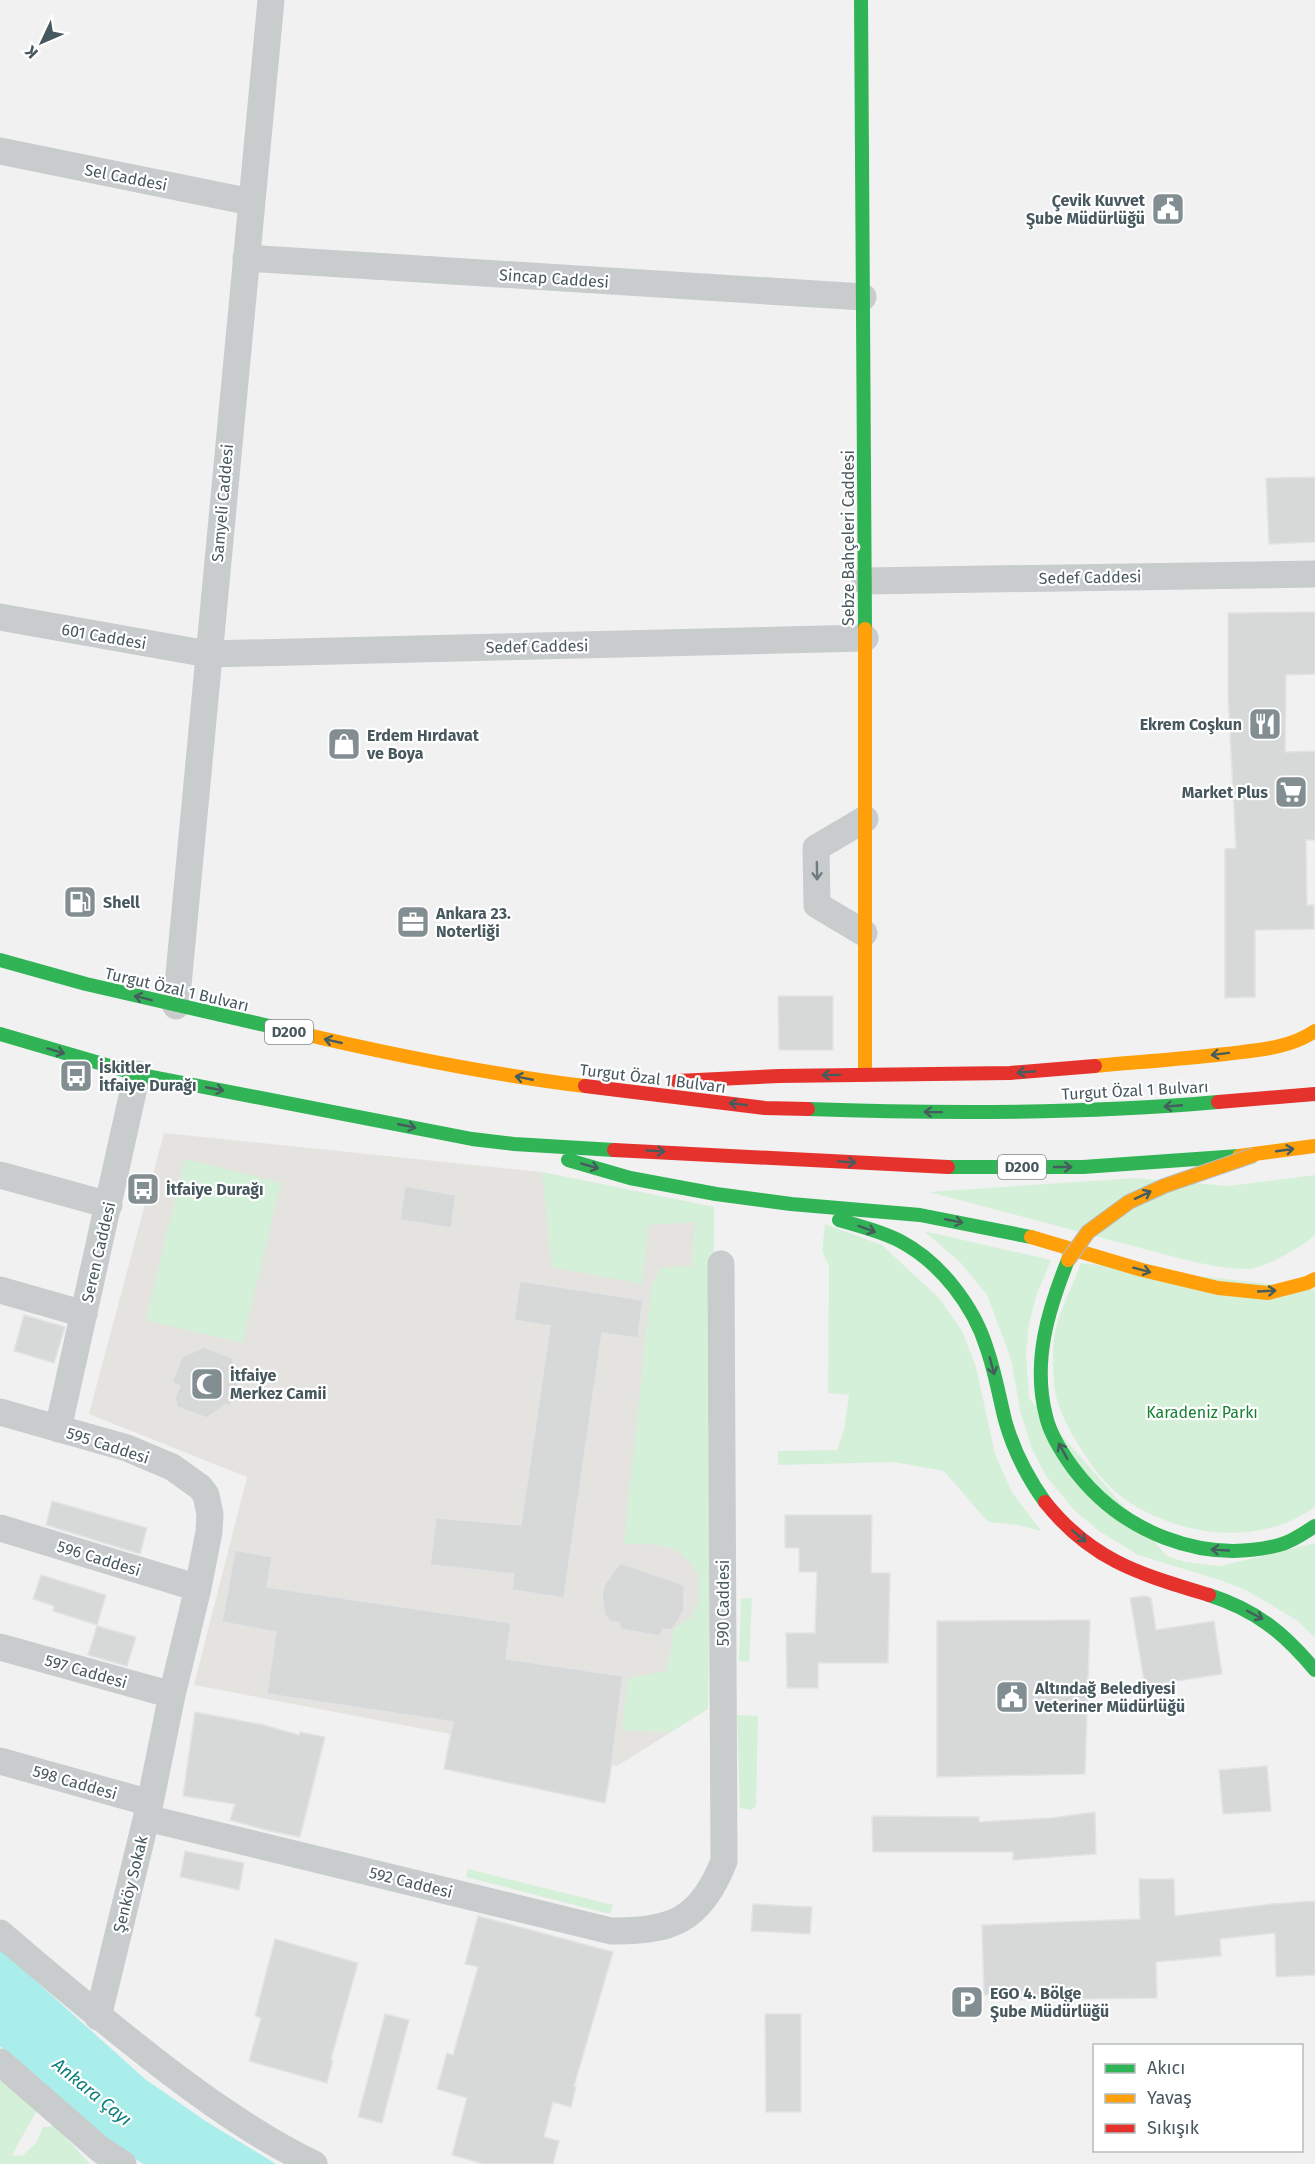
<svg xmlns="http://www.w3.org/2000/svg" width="1315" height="2164" font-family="'Fira Sans',sans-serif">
  <rect width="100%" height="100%" fill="#f1f1f1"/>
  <path fill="#e5e3df" d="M164,1133L541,1172L714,1207L708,1709L617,1766L194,1685L247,1477L89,1414Z"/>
  <path fill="#d5f0d9" d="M185,1159L281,1183L242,1343L146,1320Z
    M542,1172L714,1207L708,1709L671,1732L622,1730L628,1678L667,1671L674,1629L684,1621L691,1618L699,1602V1575C678,1542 660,1544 624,1544L651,1287L661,1268L692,1266L695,1222L649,1225L642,1284L552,1267Z
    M1315,1175V1235C1304,1246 1263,1269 1248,1269C1226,1269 1203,1264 1182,1259L929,1192L1136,1178L1228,1186Z
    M825,1224L882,1245L940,1299L962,1331L976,1367L995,1454L1012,1492L1041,1531L1018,1525L988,1522L944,1471L894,1462L778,1465V1451L837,1450L844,1430L849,1395L828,1393L829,1267L822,1251Z
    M924,1231L1051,1260L1036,1297L1029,1324L1026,1353L1029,1398L1167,1556L1185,1562L1220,1566L1315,1543V1638L1298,1621L1246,1590L1220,1580L1138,1555L1099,1531L1074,1510L1046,1476L1032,1449L1020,1410L1011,1359L987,1295L960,1262Z
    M1081,1263L1315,1289V1507C1260,1547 1180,1537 1126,1500C1105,1486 1089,1462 1076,1441C1067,1426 1058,1408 1055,1391C1053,1380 1052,1341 1055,1332C1060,1309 1073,1286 1081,1263Z
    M752,1598L749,1662L739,1661L741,1599Z
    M737,1715L758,1716L756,1806L751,1810L740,1808Z
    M468,1869L613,1905L610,1914L466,1877Z
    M0,2052L46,2094L12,2155L22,2156L36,2143L43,2127L55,2126L90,2164H0Z"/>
  <path fill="#aaeeec" d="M0,1949L145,2079L207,2122L276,2164H143L108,2140L45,2087L0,2046Z"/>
  <path fill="#d7d9d9" stroke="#e2e3e4" stroke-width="1.5" d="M1315,477V542L1269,544L1266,478Z
    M1315,612V674L1286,675L1285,752L1315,751V840H1306L1307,905H1314V929L1255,930V997L1225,998V849L1236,848L1228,695V613Z
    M778,996H833V1050H779Z
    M405,1186L456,1195L451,1228L400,1220Z
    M520,1281L643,1300L638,1338L602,1333L564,1598L512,1590L514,1574L430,1565L436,1518L521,1525L550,1326L514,1320Z
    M24,1315L65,1327L54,1363L14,1351Z
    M204,1347L232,1358L239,1381L230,1406L226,1404L207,1418L177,1407L175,1397L180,1386L172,1382L182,1357Z
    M52,1501L147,1528L140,1554L46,1525Z
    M785,1515H872L871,1573H890L888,1663H818V1688H787L786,1633H815L817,1572H799V1548H785Z
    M235,1550L272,1557L267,1587L511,1623L506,1659L623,1676L610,1776L605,1803L444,1769L453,1722L267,1694L276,1632L222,1622Z
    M620,1563L684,1585V1609L678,1621L671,1630L663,1629L660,1636L620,1629V1623L610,1621L605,1615L602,1595L605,1584Z
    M41,1575L106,1595L97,1625L53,1611L54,1606L33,1599Z
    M1145,1596L1151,1598L1156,1630L1214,1621L1222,1674L1145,1686L1130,1598Z
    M1090,1620L1085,1774L937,1777V1621Z
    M97,1626L136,1637L127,1666L88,1655Z
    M195,1712L264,1725L299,1735L300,1732L325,1737L300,1837L266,1830L230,1820L235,1804L183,1796Z
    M1267,1766L1271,1811L1223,1814L1219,1770Z
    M1095,1812L1096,1854L1013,1860V1852H873L872,1816L979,1817V1822L1051,1818Z
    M185,1851L244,1863L239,1890L180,1877Z
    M1139,1879H1174L1175,1916L1272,1904L1315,1901V1975L1276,1977L1275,1933L1220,1939L1221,1956L1156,1962L1157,1998L1000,2000L999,1994L984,1995L982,1925L1140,1919Z
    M753,1904L812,1907L810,1934L751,1931Z
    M478,1916L613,1952L574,2086L576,2087L571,2107L553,2102L544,2137L559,2141L553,2164H484L452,2155L467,2098L437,2089L447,2053L453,2055L478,1967L465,1964Z
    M275,1939L358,1963L331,2059L333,2060L327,2083L249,2061L261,2018L255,2016Z
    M385,2014L409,2020L382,2123L358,2117Z
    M765,2014H801V2112H766Z"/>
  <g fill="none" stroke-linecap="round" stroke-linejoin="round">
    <path stroke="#c8cccd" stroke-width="27" d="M0,151L251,202
      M246,258L863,297
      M865,581L1315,574
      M0,617L208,654L865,638
      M864,933L817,905L816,848L865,819
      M176,1006L271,0
      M0,1175L109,1205
      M0,1290L84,1314
      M0,1412L127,1448L172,1467L200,1487L206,1495L210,1514L209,1532L198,1588L172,1695L150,1803L98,2017
      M58,1429L137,1074
      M0,1528L198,1588
      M0,1647L172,1695
      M0,1761L150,1803
      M147,1818L611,1931C672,1932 701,1920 724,1861L721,1264
      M0,1933C56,1981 112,2028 171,2073C216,2107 262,2139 314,2164
      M0,2062L101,2150L123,2164"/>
    <path stroke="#30b455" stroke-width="14" d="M861,0L865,629
      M0,960L86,984L291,1031
      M0,1034L137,1074L472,1139L514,1144L614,1150
      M808,1109C945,1114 1081,1114 1218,1102
      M568,1160L630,1178L716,1194L791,1204L920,1215L1031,1237
      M948,1167H1083L1239,1156
      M839,1220C859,1226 881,1231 900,1241C940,1262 974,1306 987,1349C995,1372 999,1396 1005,1420C1013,1449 1027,1477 1045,1502
      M1068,1260C1048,1310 1032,1362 1046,1416C1050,1434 1062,1453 1073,1468C1120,1531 1201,1565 1279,1545C1292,1542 1304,1533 1315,1526
      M1209,1595C1256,1610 1284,1633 1315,1670"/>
    <path stroke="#ff9f0a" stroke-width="14" d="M865,629V1075
      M291,1031C388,1054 486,1074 585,1086
      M1095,1066C1139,1062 1182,1059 1226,1054C1257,1050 1288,1049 1315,1031
      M1239,1156L1315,1146
      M1031,1237L1142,1270L1218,1288L1268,1293L1307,1283L1315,1279"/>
    <path stroke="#e5322d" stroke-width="14" d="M677,1081L779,1076L1010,1073L1095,1066
      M585,1086L765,1108L808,1109
      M1218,1102L1315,1094
      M614,1150L948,1167
      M1045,1502C1092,1561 1140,1574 1209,1595"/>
    <g stroke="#b6bdc0" stroke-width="16" stroke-linecap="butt">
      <path id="slow-bridge" d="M1068,1260L1088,1232L1129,1202L1164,1186L1254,1155"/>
    </g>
    <use href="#slow-bridge" stroke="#ff9f0a" stroke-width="14"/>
  </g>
  <defs><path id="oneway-shaft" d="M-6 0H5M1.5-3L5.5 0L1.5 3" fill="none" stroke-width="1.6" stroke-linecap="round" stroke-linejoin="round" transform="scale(1.5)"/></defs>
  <use stroke="#6e7b7f" href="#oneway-shaft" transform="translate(817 871) rotate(89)"/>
  <g stroke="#465d5e">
    <use href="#oneway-shaft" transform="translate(143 998) rotate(-166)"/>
    <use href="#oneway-shaft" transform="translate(333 1041) rotate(-167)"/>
    <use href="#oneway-shaft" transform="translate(56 1051) rotate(17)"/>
    <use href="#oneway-shaft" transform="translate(1220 1054) rotate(173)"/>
    <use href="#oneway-shaft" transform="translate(1026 1072) rotate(175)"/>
    <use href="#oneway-shaft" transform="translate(831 1075) rotate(179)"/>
    <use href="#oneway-shaft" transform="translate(524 1078) rotate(-169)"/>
    <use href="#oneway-shaft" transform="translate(215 1089) rotate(11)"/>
    <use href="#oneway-shaft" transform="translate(738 1104) rotate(-173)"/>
    <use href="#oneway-shaft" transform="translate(1173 1106) rotate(175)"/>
    <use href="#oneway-shaft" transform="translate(933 1112) rotate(-179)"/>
    <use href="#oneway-shaft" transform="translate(407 1126) rotate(11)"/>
    <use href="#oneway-shaft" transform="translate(1285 1150) rotate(-8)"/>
    <use href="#oneway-shaft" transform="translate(656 1151) rotate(3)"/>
    <use href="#oneway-shaft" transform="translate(847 1162) rotate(4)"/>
    <use href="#oneway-shaft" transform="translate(590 1166) rotate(16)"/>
    <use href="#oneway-shaft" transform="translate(1063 1167)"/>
    <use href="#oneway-shaft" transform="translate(1143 1195) rotate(-25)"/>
    <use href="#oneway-shaft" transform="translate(954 1221) rotate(11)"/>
    <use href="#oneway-shaft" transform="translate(867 1229) rotate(20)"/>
    <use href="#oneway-shaft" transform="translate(1142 1270) rotate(15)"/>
    <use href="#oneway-shaft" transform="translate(1267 1291) rotate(-3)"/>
    <use href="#oneway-shaft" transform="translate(992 1366) rotate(75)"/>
    <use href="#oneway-shaft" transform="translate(1063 1451) rotate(-119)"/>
    <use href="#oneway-shaft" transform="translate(1079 1536) rotate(41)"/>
    <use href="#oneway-shaft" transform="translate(1220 1550) rotate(-177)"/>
    <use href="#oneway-shaft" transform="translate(1255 1615) rotate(28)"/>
  </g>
  <defs>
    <g id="civic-square" transform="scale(1.725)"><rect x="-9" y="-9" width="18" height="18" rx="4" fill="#828e91" stroke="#fff"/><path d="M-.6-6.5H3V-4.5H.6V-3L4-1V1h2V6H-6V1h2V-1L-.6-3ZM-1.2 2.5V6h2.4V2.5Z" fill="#fff"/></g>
    <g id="restaurant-square" transform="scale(1.725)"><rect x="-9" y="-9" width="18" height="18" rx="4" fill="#828e91" stroke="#fff"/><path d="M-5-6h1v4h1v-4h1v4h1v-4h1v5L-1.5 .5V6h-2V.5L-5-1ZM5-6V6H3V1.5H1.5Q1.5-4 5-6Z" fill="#fff"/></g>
    <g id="shop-square" transform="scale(1.725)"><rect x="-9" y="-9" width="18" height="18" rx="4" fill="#828e91" stroke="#fff"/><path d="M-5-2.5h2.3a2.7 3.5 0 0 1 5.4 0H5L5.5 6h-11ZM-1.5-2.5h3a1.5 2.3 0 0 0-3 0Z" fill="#fff"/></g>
    <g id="supermarket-square" transform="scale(1.725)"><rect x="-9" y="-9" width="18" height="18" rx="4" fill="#828e91" stroke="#fff"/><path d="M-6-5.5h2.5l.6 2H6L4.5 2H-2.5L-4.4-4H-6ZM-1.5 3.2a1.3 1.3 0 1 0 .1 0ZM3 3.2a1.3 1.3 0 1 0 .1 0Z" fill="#fff"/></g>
    <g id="fuel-square" transform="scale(1.725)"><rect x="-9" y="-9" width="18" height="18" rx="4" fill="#828e91" stroke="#fff"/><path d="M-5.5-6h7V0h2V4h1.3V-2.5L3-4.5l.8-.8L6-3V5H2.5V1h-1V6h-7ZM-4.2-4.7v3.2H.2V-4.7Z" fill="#fff"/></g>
    <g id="office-square" transform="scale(1.725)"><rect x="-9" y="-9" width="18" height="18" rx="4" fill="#828e91" stroke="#fff"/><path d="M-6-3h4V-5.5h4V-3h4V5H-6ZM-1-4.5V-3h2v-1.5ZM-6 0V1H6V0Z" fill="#fff"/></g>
    <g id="bus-square" transform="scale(1.725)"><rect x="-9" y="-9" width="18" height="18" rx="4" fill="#828e91" stroke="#fff"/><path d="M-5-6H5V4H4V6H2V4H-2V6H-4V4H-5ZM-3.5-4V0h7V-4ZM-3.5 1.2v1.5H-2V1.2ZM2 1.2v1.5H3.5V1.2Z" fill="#fff"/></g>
    <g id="mosque-square" transform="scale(1.725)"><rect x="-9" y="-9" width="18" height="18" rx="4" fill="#828e91" stroke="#fff"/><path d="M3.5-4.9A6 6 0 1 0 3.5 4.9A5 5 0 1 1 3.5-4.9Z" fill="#fff"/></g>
    <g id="parking-square" transform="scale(1.725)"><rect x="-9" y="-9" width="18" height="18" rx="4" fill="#828e91" stroke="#fff"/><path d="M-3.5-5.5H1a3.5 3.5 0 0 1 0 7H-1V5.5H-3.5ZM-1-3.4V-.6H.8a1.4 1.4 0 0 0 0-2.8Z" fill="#fff"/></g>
  </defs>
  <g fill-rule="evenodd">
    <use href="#civic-square" x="1168" y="209"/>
    <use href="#restaurant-square" x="1265" y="724"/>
    <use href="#shop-square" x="344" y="744"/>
    <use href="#supermarket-square" x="1291" y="792"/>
    <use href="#fuel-square" x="80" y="902"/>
    <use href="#office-square" x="413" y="922"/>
    <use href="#bus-square" x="76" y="1076"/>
    <use href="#bus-square" x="143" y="1189"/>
    <use href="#mosque-square" x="207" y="1384"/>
    <use href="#civic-square" x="1012" y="1697"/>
    <use href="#parking-square" x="967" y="2002"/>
  </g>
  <g text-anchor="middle" stroke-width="4.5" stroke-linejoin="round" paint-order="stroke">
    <g fill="#fff" stroke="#7e8a8e" stroke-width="1.5">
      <rect x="265" y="1020" width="48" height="24" rx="4.5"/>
      <rect x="998" y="1155" width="48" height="24" rx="4.5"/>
    </g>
    <g font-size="15" font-weight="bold" fill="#47585e">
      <text x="289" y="1037">D200</text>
      <text x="1022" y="1172">D200</text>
    </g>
    <g font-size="16" fill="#47585e" stroke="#fff">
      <text transform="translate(126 177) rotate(11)" y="6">Sel Caddesi</text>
      <text transform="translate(554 278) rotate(4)" y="6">Sincap Caddesi</text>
      <text transform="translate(222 503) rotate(-85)" y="6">Samyeli Caddesi</text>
      <text transform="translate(848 538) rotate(-90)" y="6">Sebze Bahçeleri Caddesi</text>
      <text transform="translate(1090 577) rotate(-1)" y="6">Sedef Caddesi</text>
      <text transform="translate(104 636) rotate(10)" y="6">601 Caddesi</text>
      <text transform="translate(537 646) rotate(-1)" y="6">Sedef Caddesi</text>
      <text transform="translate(177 989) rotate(13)" y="6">Turgut Özal 1 Bulvarı</text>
      <text transform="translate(653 1078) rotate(7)" y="6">Turgut Özal 1 Bulvarı</text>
      <text transform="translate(1135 1090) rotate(-3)" y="6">Turgut Özal 1 Bulvarı</text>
      <text transform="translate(98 1252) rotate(-77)" y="6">Seren Caddesi</text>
      <text transform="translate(108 1445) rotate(18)" y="6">595 Caddesi</text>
      <text transform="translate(99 1558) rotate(17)" y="6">596 Caddesi</text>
      <text transform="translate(723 1603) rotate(-90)" y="6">590 Caddesi</text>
      <text transform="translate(86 1671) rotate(16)" y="6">597 Caddesi</text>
      <text transform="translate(75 1782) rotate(16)" y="6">598 Caddesi</text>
      <text transform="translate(411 1882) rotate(14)" y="6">592 Caddesi</text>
      <text transform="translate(130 1884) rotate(-76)" y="6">Şenköy Sokak</text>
    </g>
    <g font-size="16" font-weight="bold" fill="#47585e" stroke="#fff" text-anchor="start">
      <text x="1145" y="206" text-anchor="end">Çevik Kuvvet<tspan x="1145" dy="18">Şube Müdürlüğü</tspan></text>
      <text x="1242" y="730" text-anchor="end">Ekrem Coşkun</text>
      <text x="367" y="741">Erdem Hırdavat<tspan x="367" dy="18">ve Boya</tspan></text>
      <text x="1268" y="798" text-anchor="end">Market Plus</text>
      <text x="103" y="908">Shell</text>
      <text x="436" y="919">Ankara 23.<tspan x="436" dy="18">Noterliği</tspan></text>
      <text x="99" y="1073">İskitler<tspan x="99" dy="18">İtfaiye Durağı</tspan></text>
      <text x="166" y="1195">İtfaiye Durağı</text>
      <text x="230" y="1381">İtfaiye<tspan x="230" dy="18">Merkez Camii</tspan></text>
      <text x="1035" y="1694">Altındağ Belediyesi<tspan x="1035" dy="18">Veteriner Müdürlüğü</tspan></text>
      <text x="990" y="1999">EGO 4. Bölge<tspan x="990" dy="18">Şube Müdürlüğü</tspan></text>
    </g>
    <g font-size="16" fill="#168132" stroke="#fff">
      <text x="1202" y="1418">Karadeniz Parkı</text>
    </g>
    <g font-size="18" font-style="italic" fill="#0d7f7b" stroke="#fff">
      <text transform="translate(92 2092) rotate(39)" y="6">Ankara Çayı</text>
    </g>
  </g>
  <rect x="1093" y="2044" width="210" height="108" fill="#ffffff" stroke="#b5bcbf" stroke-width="1.5"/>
  <rect x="1105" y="2064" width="30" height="9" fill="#30b455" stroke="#b5bcbf" stroke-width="1.5"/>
  <text x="1147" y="2074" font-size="18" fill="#47585e">Akıcı</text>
  <rect x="1105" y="2094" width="30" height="9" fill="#ff9f0a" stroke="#b5bcbf" stroke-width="1.5"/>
  <text x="1147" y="2104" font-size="18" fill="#47585e">Yavaş</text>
  <rect x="1105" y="2124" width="30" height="9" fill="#e5322d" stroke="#b5bcbf" stroke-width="1.5"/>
  <text x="1147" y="2134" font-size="18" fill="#47585e">Sıkışık</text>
  <g transform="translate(42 42) rotate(226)" stroke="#ffffff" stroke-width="4.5" paint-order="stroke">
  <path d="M0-4.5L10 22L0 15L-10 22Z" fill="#47585e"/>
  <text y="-9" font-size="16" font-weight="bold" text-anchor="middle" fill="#47585e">K</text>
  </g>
</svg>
